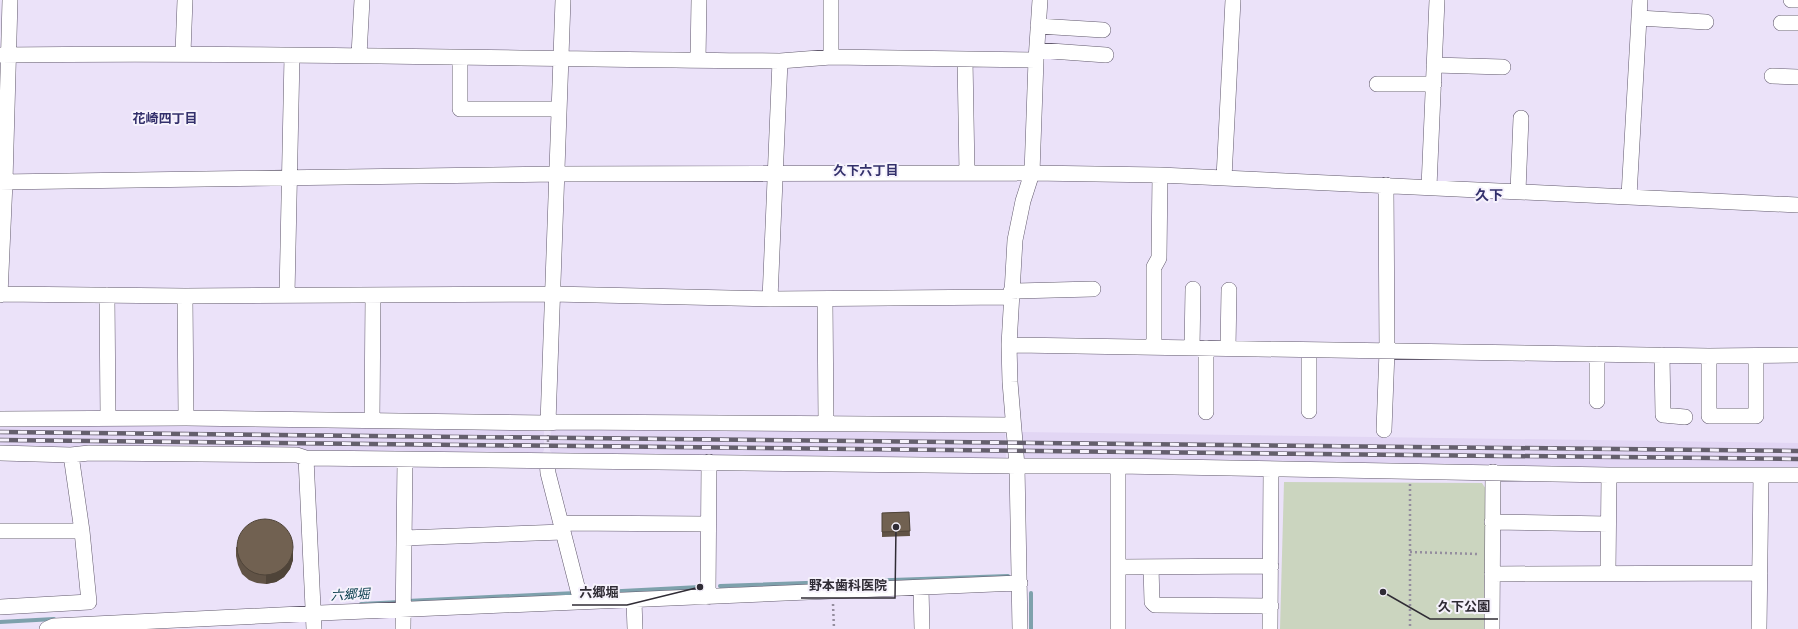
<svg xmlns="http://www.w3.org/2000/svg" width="1798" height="629" font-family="'Nunito Sans','Noto Sans JP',sans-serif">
  <rect width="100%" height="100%" fill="#ebe2f9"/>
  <path fill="#e2d6f4" d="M0,424L544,429V450L542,454L0,448Z
    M551,427L831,432L1005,430L1006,460L553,454L550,451Z
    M1022,432L1798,443V470L1418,464L1024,462Z"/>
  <path fill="#cbd5bf" d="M1284,482L1482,483L1486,489L1484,629H1280Z"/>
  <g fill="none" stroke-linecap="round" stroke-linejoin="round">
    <path stroke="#7ea1ac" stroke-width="4" d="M720,586L1008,576
      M583,593L700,587
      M1031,593V629
      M407,601L576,593
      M361,604L400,602
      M0,622L54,619"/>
    <g stroke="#61596c" stroke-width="16">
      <path id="minor" d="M1791,0H1798
        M1639,18L1706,22
        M1781,23H1798
        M1038,26L1103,30
        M1037,50L1106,55
        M183,53L185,0
        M0,55C260,52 520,59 780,61L831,57L1036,60
        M359,55L362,0
        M831,57V0
        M460,58V109H558
        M965,59L967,173
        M698,60L699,0
        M1434,65L1503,67
        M1772,76L1798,77
        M1377,84H1434
        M1224,178L1233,0
        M0,182L556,174L1032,173L1160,175L1798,205
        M1429,187L1437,0
        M1518,191L1521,118
        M1629,196L1640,0
        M1011,291L1093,289
        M0,294L185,296L552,294L770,299L1011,297
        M0,295L5,182L10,0
        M107,295L108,418
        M287,295L292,56
        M185,296L186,418
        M770,299L780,61
        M825,299L826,424
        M1009,345L1709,356L1798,355
        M1154,347V267L1159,258L1160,175
        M1192,348L1193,289
        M1206,348V412
        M1228,348L1229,290
        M1309,350V411
        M1662,355L1663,415L1685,417
        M1709,356V416H1756V356
        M1597,401V354
        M0,419L186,418L548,423L558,422L1013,425
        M372,421L373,295
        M548,423L563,0
        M1384,430L1387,351L1386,185
        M0,453L71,455L82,531L89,602L0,607
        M71,455L89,453L297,455L306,458
        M547,461L548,473L579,594L580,602
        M1118,466V629
        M1492,522L1608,524
        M561,523L708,524
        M0,531H82
        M404,538L563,532
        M1119,567L1271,566
        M1151,567L1152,602L1155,605L1271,606
        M1608,573L1609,475
        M1492,574L1760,573
        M921,588L922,629
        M708,597L709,462
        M634,601L635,629
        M47,629L54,626L320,613L1020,583
        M314,629L306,458L1017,466H1118L1609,475H1798
        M403,629L405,460
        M1020,629L1017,466L1010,382L1009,345L1015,240L1023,201L1032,173L1036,60L1040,0
        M1270,629L1271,469
        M1492,629L1493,472
        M1759,629L1761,475"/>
    </g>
    <path stroke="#948d9e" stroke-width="2.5" stroke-dasharray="2 3" stroke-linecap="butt" d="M548,435V448
      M1410,484V629
      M1410,552L1479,554
      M833,604L834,629"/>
    <use href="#minor" stroke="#fff" stroke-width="15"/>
    <g stroke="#645f6c" stroke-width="4.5">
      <path id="rail" d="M0,432L1798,451
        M0,440L1798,459"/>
    </g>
    <use href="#rail" stroke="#f6f2fc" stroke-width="3" stroke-dasharray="9" stroke-linecap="butt"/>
  </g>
  <path fill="#615346" d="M909,512L910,536L882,537V513Z
    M236,547L293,560L290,569L284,577L276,582L266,584L257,583L249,580L242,574L238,565L236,556Z"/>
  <path fill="#4f4439" d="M293,551V560L290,569L284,577L276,582L266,584V575Z"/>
  <path fill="#716151" stroke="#4f4439" d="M909,512L910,531L882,532V513Z
    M237 547a28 28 0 1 1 56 0a28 28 0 1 1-56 0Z"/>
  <g text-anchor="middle" stroke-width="4" stroke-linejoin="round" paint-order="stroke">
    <g font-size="13" font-weight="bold" fill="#33306b" stroke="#f6f2fc">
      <text x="165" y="123">花崎四丁目</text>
      <text x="866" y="175">久下六丁目</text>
    </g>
    <g font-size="13" font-style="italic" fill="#0e4250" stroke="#f6f2fc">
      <text transform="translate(350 594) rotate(-3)" y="5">六郷堀</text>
    </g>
    <g font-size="14" font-weight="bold" fill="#33306b" stroke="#f6f2fc">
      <text x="1489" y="200">久下</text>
    </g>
  </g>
  <path fill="none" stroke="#302c35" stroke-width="1.5" d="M896 527L895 598H801M700 587L627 605H572M1383 592L1430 619H1498"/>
  <g fill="#302c35" stroke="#f6f2fc" stroke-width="1.5">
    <circle cx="896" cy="527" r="4"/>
    <circle cx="700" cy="587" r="4"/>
    <circle cx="1383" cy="592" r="4"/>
  </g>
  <g font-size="13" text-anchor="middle" font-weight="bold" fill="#302c35" stroke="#f6f2fc" stroke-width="4" stroke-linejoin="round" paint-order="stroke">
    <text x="848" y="590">野本歯科医院</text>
    <text x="599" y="597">六郷堀</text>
    <text x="1464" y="611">久下公園</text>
  </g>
</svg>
